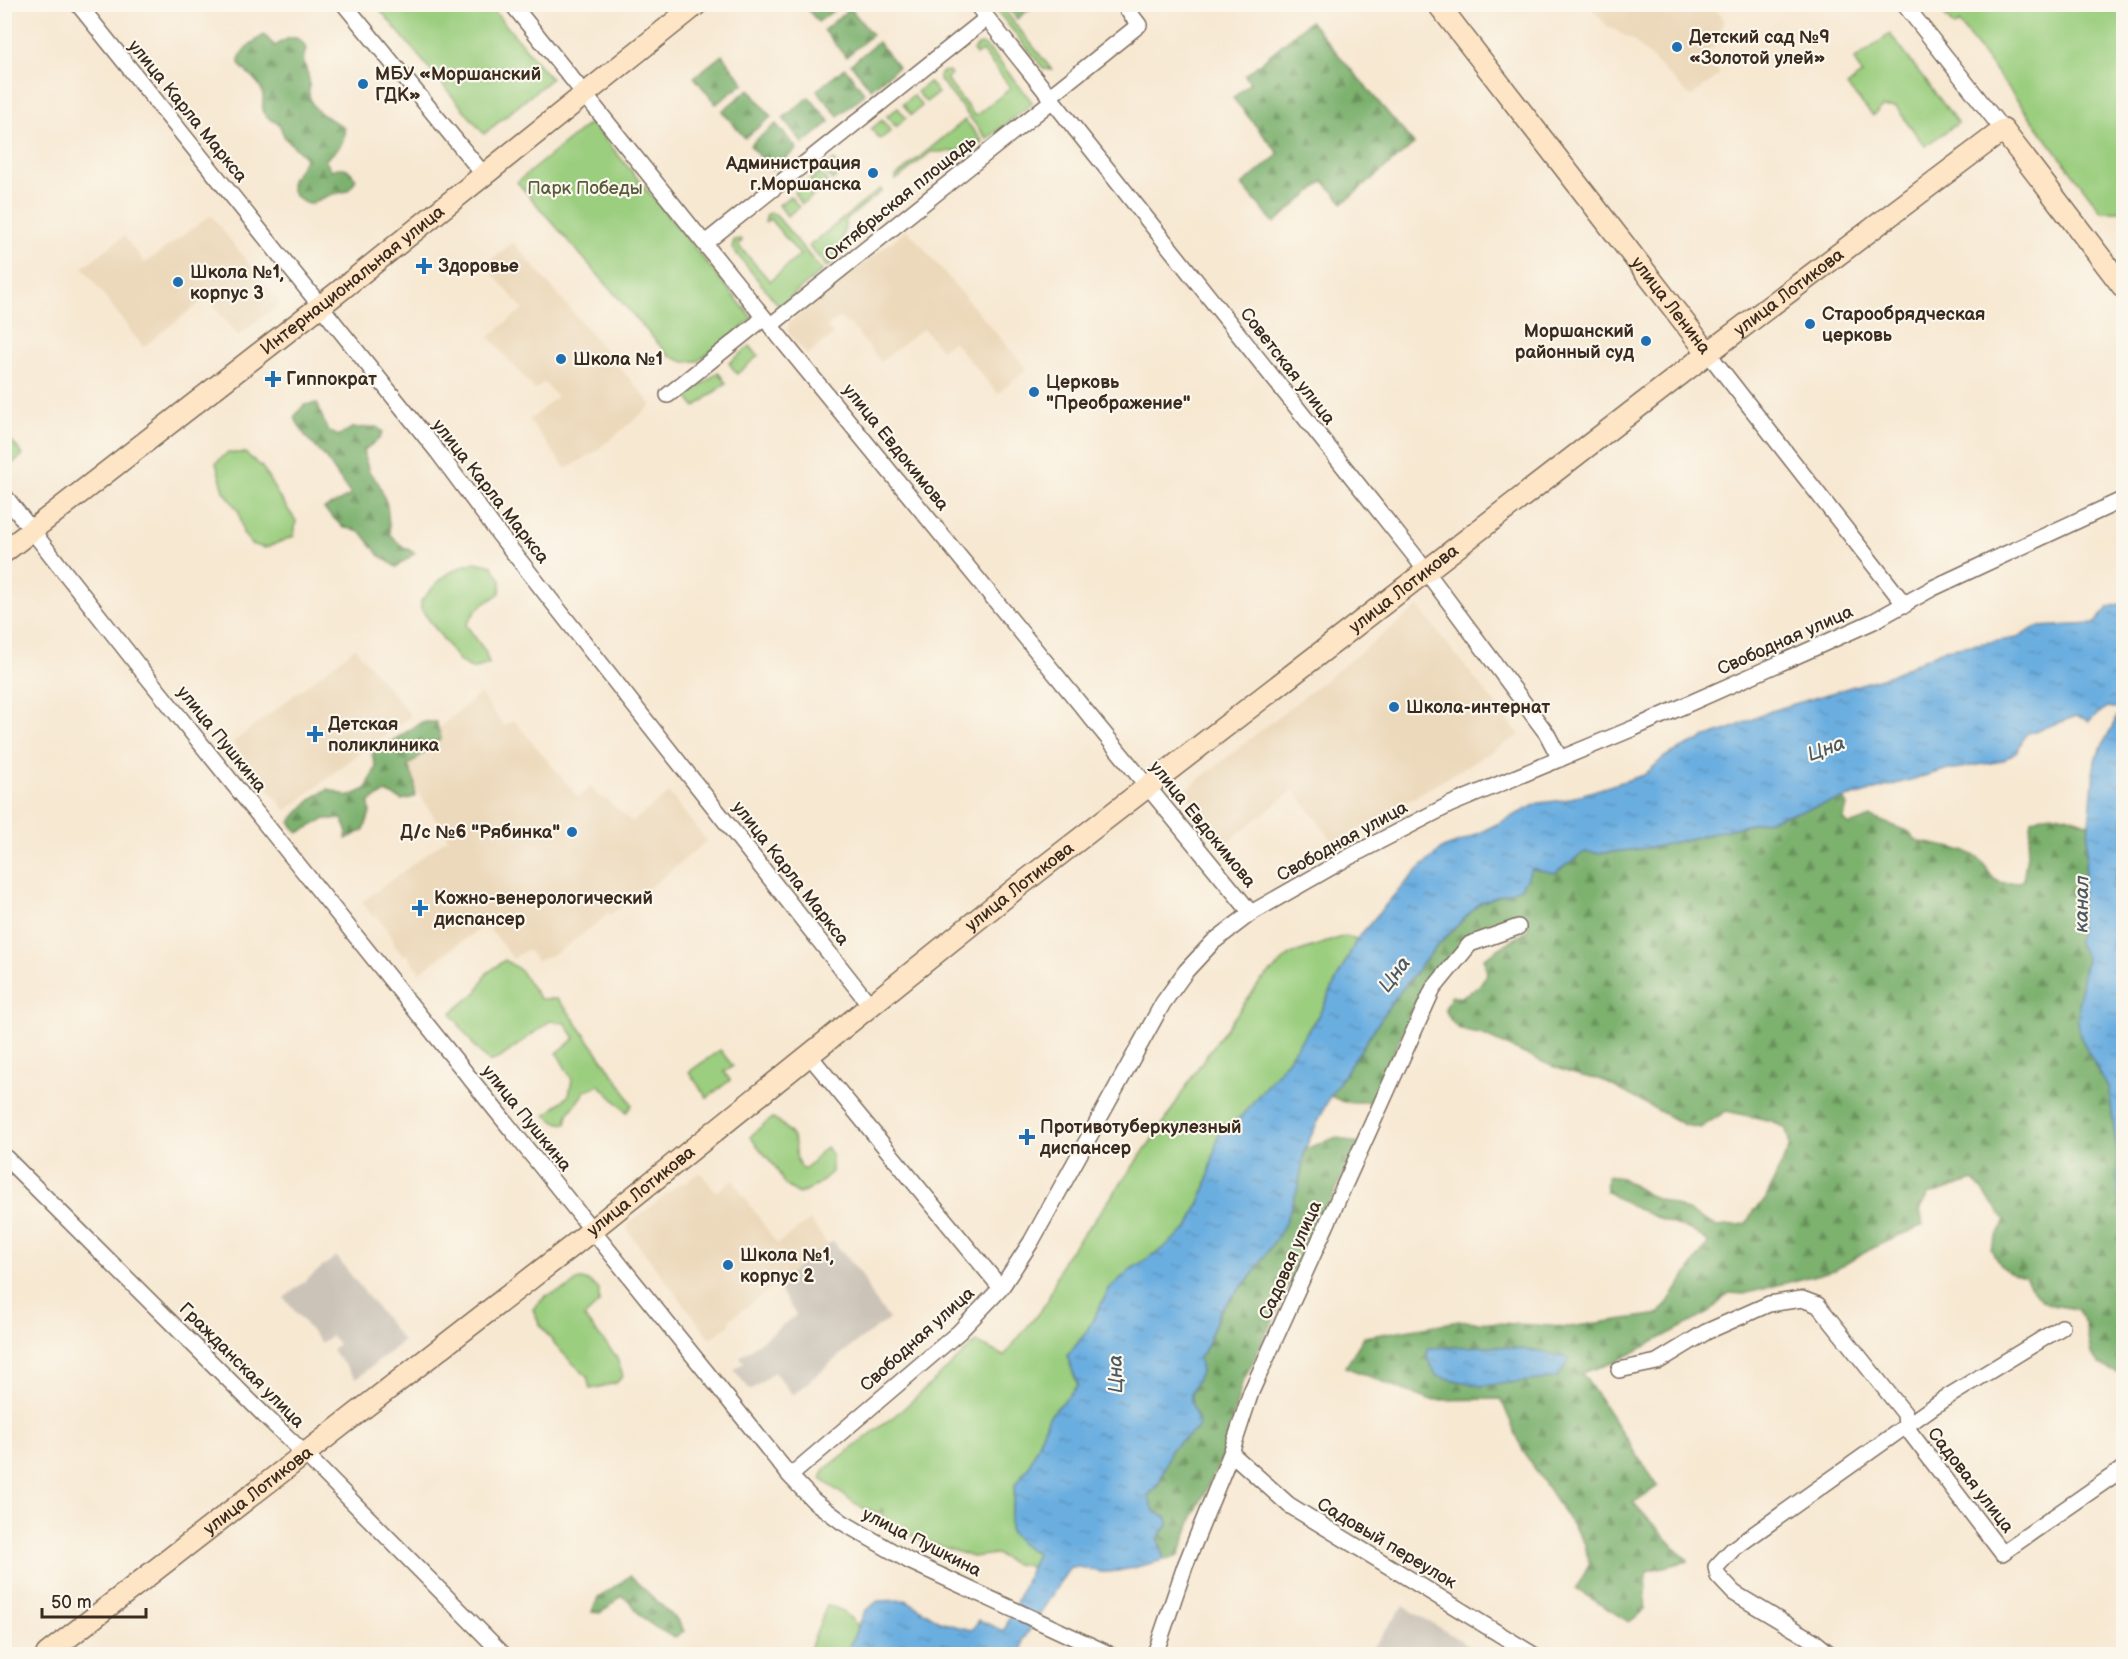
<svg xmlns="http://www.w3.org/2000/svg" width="2128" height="1659" font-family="'Balsamiq Sans',sans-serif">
  <defs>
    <pattern id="forest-firs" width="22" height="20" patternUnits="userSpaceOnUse" patternTransform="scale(1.5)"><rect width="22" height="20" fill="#7cb16e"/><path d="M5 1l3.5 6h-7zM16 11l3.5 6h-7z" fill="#67905a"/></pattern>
    <pattern id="water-ripples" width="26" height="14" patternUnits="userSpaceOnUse" patternTransform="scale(1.5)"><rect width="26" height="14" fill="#6baee0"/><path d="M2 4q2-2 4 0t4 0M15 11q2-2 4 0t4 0" fill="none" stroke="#598eb5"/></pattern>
  </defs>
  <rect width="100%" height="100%" fill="#fbf7ec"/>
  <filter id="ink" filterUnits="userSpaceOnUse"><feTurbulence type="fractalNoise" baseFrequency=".0167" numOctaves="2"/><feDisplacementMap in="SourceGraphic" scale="12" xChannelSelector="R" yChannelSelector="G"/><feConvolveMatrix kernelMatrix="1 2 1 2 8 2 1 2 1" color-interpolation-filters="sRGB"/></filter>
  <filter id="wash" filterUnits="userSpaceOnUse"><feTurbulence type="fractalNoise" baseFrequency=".008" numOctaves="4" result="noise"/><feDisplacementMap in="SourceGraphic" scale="24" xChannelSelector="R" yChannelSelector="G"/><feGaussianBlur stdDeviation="1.35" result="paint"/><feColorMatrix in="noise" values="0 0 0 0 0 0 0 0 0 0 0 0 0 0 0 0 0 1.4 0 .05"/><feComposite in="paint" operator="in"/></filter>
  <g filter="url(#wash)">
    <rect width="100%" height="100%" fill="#f7e8d2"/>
    <path fill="#ecd8ba" d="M1589,5H1712L1724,20L1721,32L1724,40L1705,53L1720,74L1691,97L1633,40L1607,26Z
      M211,215L280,304L238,336L207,297L143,347L83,267L124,236L145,263Z
      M907,229L1027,369L998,394L953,341L941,350L923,328L881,362L849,323L846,324L840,317L827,327L833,335L807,355L787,331L789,322Z
      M513,242L652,405L595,452L566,469L529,420L557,397L544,382L535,390L489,337L523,309L485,265Z
      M1418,607L1520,735L1335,844L1294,790L1226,843L1184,791Z
      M355,648L411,716L357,755L286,811L232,743Z
      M480,694L504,726L514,720L578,797L591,787L598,796L607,800L632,822L669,793L707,841L643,893L609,915L607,912L604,918L579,937L556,953L537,961L527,949L513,959L486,924L420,972L406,954L403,956L393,943L395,941L376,915L373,917L362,902L448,838L401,767L410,751Z
      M700,1172L716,1192L733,1180L777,1244L810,1220L828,1245L729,1320L731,1324L710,1339L627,1230L628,1224L682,1182L684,1184Z"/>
    <path fill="#cbc3b8" d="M833,1241L861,1274L874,1299L889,1319L846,1350L793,1395L774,1372L751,1391L734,1370L744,1362L740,1357L796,1315L776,1284Z
      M336,1256L403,1341L356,1379L332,1350L338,1344L331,1336L321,1343L284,1298Z
      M1403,1606L1442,1629L1483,1654H1369Z"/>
    <path fill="#9bce7f" stroke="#6b7c4e" stroke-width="1.5" d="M376,5H489L551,79L484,134Z
      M992,5H1012L1005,11L1052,70L1044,69Z
      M1937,5H2123V211H2101L1965,31L1959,23L1954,27Z
      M1890,34L1958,123L1925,146L1896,107H1882L1873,116L1847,86L1862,74L1854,60Z
      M982,44L989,49L1033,103L987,139L940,80L939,75L942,72L949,71L951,74L946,79L975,116L1011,88L982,51L976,55L973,51L978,45Z
      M929,82L938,93L926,102L917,92Z
      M913,95L922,106L911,115L903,104Z
      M898,108L906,118L896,127L887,116Z
      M882,120L891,131L880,139L871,129Z
      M965,120L983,142L971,151L931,152L896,180L895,177Z
      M591,122L753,319L698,361L684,362L668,355L517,182Z
      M834,160L843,171L832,180L823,169Z
      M820,172L828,183L817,192L809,181Z
      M805,184L814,195L802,204L794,193Z
      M880,189L882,191L846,220L839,258L827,267L809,246Z
      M790,196L799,207L787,216L779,205Z
      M771,213L775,214L822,271L779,306L732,248L734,240L741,239L742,241L738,245L770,281L800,255L770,219L765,222L767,214Z
      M750,346L758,356L737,374L729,363Z
      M718,372L726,383L695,407L687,397Z
      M5,433L23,455L12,464L5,454Z
      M227,453H245L262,467L278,495L296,521L294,536L265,548L251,544L243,533L239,512L224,491L216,463Z
      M475,562L492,566L501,580L500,593L477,609L466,625L485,651L489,664L473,669L460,662L421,609V601C440,579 446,571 475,562Z
      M1345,936L1357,939L1320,1013L1289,1058L1240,1118L1220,1129L1206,1187L1188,1228L1158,1252L1131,1269L1110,1288L1085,1334L1067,1356L1078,1385L1049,1417L1029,1466L1015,1485L1014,1501L1010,1515L1020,1543L1037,1553L1031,1568L1026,1565L1014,1564L996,1554L972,1557L904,1533L882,1519V1509L879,1513L862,1508L821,1479L825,1469L902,1410L976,1342L1004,1356L1047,1302L1063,1260L1102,1210L1161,1127L1199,1066L1260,982L1291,954Z
      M505,960L520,970L540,999H557L567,1010L623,1088L632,1105L627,1112L599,1085L586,1090L568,1114L566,1124L555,1122L546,1115L569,1095L572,1080L557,1053L575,1038L565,1023L550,1021L500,1058L489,1062L475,1047L451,1013L477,992L486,974Z
      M720,1050L733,1066L724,1072L730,1080L707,1098L689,1072Z
      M773,1118C781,1122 793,1134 795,1143C798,1156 793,1158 803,1169C813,1165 817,1154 826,1147L832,1154V1172L816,1186L799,1194L785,1185L776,1168L750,1137L758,1129Z
      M578,1280H586L599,1289V1303L584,1317L616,1356L623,1376L616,1383L590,1389L587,1376C570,1362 539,1330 533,1309L546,1296L568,1288Z
      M827,1605L843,1611L858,1626L846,1654H808Z"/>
    <path fill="url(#forest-firs)" stroke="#5c6e46" stroke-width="1.5" fill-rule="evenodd" d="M804,5H841L818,22Z
      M1006,5H1035L1017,19Z
      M850,8L872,35L846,57L824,30Z
      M1310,21L1414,144L1343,203L1324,181L1274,223L1242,185L1279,154L1233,98L1250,83L1245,76Z
      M264,35L275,46C287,38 299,31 306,49C300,65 307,65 309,80C310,85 308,89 309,94C312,114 330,117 344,128C346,145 336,150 325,160L331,170C345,165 348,168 356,179C348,195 345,191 330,195C317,199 311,211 298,198C295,195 293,194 292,191C287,177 304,169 305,157L285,138L279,124C250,110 271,103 259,85C254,77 245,72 239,64C238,50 254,42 264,35Z
      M878,42L898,67L871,89L851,64Z
      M722,55L744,83L716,104L694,77Z
      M845,68L865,94L838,116L817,90Z
      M749,89L771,117L745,138L722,111Z
      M809,97L830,122L803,144L783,118Z
      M776,124L797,149L771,170L750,145Z
      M317,403L327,430L338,436L352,428L377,427L383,432L379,439L363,451L369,472L379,484L387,505L390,535L402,546L415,553L396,567L378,554L362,533L342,526L324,509L351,495L325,457L306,437L294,417L304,405Z
      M422,722H436L441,738L408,766L415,782V797L402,800L386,792L369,802L370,813L364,830L346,839L347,830L342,819H325L298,833L290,822C302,808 312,796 329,789L348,797L366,789L376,767L372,754Z
      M1843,798L1847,806L1843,820L1849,825L1871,817L1909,832L1914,838L1920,842C1936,845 1956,847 1971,854C1997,866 1981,890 2023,881L2032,820C2054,808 2068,817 2089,824L2078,942L2086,958L2080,991V1036L2109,1090L2117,1151L2118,1197L2124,1208L2123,1376L2101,1365L2091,1353L2085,1323L2077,1309C2046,1304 2041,1307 2025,1277C2005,1273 2000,1267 1991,1249L2005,1220L1974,1180L1928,1195L1920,1208L1923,1225L1869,1250L1835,1270L1744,1294L1729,1293L1707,1314L1615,1362L1582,1373L1658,1486L1633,1503L1688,1561L1647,1571L1645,1610L1629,1622L1576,1589L1589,1565L1585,1544L1523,1451L1501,1399L1429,1400L1345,1367L1364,1337L1459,1321L1570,1327L1660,1314L1708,1243C1692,1227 1682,1228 1662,1220C1642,1211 1623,1203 1606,1191L1607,1176L1622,1178L1648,1195L1678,1206L1717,1227L1746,1224L1753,1211L1765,1200L1790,1145L1786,1129L1772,1121L1726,1111L1700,1128L1685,1125L1600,1079C1565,1077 1514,1048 1481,1034C1460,1032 1453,1028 1445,1009L1452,995L1460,998L1479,986L1487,974L1484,958L1527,931L1528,923L1526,916L1509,917L1489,929L1474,933L1423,989L1370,1102H1344L1330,1096L1392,1002L1435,948L1480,902L1520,888L1532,868L1555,873L1585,851L1605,853L1655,847L1768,820ZM1494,1346L1540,1351L1570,1360L1428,1348Z
      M2123,838V975L2121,965L2111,945L2116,932L2113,885L2119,867Z
      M1337,1137L1358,1144L1242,1384L1222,1458L1193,1516L1179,1556L1164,1560L1158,1538L1168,1525L1154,1511L1148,1496L1159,1484L1171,1449L1197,1429L1198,1425L1191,1401V1394L1201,1372L1199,1357L1204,1352L1220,1311L1252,1275L1298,1188L1305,1149Z
      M630,1576L677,1620L684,1631L675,1637C662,1632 651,1626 641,1616C632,1607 635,1602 621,1596L601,1613L592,1612L598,1598Z"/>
    <path fill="url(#water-ripples)" stroke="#536c7f" stroke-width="1.5" d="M2123,603L2124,838L2119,867L2113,885L2116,932L2111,945C2120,962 2128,980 2120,999L2124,1006L2123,1208L2118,1197L2117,1151L2109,1090L2080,1036L2078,1021L2080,991L2086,958L2078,943L2095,760L2121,709L2107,707L2089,721L2077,716L2026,734L2017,751L2002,761L1942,771L1768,820L1655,847L1605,853L1585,852L1555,873L1532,869L1521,888L1480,903L1435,948L1392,1002L1330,1096L1305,1149L1298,1188L1283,1228L1252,1275L1220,1311L1204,1352L1199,1357L1201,1372L1191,1394V1401L1199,1425L1197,1429L1171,1449L1159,1484L1148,1496L1154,1511L1167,1518L1168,1525L1158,1538L1164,1560C1146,1564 1126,1571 1107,1572C1094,1573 1084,1565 1070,1567L1023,1640L1022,1651L1018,1654H846L865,1611L878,1601L906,1600L938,1620L954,1626L972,1630L979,1620L1004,1631L1037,1554L1020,1543L1010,1531V1515L1014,1501L1015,1485L1029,1466L1049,1417L1078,1385L1067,1356L1085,1334L1110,1288L1131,1269L1158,1252L1188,1228L1206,1187L1220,1128L1240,1118L1289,1058L1320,1013L1357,939L1396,893L1419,869L1443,848L1465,840L1539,803L1565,800L1644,775L1666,756L1706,737L1728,730L1771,711L1891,675L1945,649L2017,638L2036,627L2094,624L2109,607Z
      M1494,1346L1540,1351L1570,1359L1557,1378L1481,1386L1437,1376L1427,1358L1428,1348Z"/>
  </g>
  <g filter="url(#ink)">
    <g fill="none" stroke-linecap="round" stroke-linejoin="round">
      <g stroke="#7d6c5d" stroke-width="18">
        <path id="street" d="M78,4L437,451L498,533L870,1005
          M344,4L484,175
          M512,4L782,340L1251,913
          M976,4L1414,555L1547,734L1560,759
          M1904,4L2003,130
          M1050,96L1139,25L1123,4
          M705,243L987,18
          M771,325L1053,100
          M1708,353L1905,605
          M668,395L764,318
          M4,495L140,668L790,1476L814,1501L842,1522L909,1561L1109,1654
          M809,1055L1001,1288
          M4,1156L264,1415L305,1454L503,1654
          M1619,1370L1657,1362L1706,1332L1769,1304L1802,1299L1818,1305L1901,1409L1905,1414L1906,1427L2002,1553L2124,1468
          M1231,1453L1289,1505L1532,1654
          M790,1476L959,1332L1001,1288L1031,1242L1163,1003L1186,971L1213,942L1251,913L1349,857L1449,805L1634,728L1814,648L1874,621L1933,588L1980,566L2124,499
          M1155,1654L1185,1566L1231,1453L1251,1392L1433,989L1470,944L1518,927
          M1830,1654L1814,1641L1734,1593L1718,1576L1716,1567L1733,1549L1944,1399L2062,1327"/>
      </g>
      <g stroke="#7d6c5d" stroke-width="24">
        <g id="secondary">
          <path id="s1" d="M1438,4L1708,353"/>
          <path id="s2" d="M4,552L337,293L697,4"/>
          <path id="s3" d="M47,1654L571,1247L1019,886L1708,353L2003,130L2124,288"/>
        </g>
      </g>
      <use href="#street" stroke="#fff" stroke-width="15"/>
      <use href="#secondary" stroke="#fde5c5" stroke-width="21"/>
    </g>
  </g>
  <g fill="#1f6fb2" stroke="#fbf7ec" stroke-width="2">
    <circle cx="1677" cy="47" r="6"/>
    <circle cx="363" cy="84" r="6"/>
    <circle cx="873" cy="173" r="6"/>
    <path d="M421 257h6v6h6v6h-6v6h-6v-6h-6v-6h6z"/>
    <circle cx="178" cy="282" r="6"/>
    <circle cx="1810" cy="324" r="6"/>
    <circle cx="1646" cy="341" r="6"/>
    <circle cx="561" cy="359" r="6"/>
    <path d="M270 370h6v6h6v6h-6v6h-6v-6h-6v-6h6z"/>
    <circle cx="1034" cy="392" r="6"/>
    <circle cx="1394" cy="707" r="6"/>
    <path d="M312 725h6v6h6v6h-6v6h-6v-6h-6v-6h6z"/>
    <circle cx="572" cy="832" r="6"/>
    <path d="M417 899h6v6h6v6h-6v6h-6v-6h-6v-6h6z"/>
    <path d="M1024 1128h6v6h6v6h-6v6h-6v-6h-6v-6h6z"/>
    <circle cx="728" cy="1265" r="6"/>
  </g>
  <g text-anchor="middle" stroke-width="4.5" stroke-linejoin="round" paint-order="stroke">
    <g font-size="18" font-weight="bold" fill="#3b2a1e" stroke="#fbf7ec" text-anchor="start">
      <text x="1689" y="43">Детский сад №9<tspan x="1689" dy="21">«Золотой улей»</tspan></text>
      <text x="375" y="80">МБУ «Моршанский<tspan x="375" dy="21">ГДК»</tspan></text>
      <text x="861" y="169" text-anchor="end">Администрация<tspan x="861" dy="21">г.Моршанска</tspan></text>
      <text x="438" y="272">Здоровье</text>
      <text x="190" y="278">Школа №1,<tspan x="190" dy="21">корпус 3</tspan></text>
      <text x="1822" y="320">Старообрядческая<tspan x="1822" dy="21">церковь</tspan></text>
      <text x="1634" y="337" text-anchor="end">Моршанский<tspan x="1634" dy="21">районный суд</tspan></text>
      <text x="573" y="365">Школа №1</text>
      <text x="286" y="385">Гиппократ</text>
      <text x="1046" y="388">Церковь<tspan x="1046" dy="21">"Преображение"</tspan></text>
      <text x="1406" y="713">Школа-интернат</text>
      <text x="328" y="730">Детская<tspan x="328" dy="21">поликлиника</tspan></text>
      <text x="560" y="838" text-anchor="end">Д/с №6 "Рябинка"</text>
      <text x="434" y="904">Кожно-венерологический<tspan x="434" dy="21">диспансер</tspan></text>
      <text x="1040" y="1133">Противотуберкулезный<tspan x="1040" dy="21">диспансер</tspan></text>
      <text x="740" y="1261">Школа №1,<tspan x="740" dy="21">корпус 2</tspan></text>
    </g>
    <g font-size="18" fill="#3b2a1e" stroke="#fbf7ec">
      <text transform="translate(188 111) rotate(51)" y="6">улица Карла Маркса</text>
      <text transform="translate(900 198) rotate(-39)" y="6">Октябрьская площадь</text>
      <text dy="6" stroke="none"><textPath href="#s2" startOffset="442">Интернациональная улица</textPath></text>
      <text dy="6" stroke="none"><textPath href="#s3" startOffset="2211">улица Лотикова</textPath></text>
      <text dy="6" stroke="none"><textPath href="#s1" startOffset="381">улица Ленина</textPath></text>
      <text transform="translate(1288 366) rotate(52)" y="6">Советская улица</text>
      <text transform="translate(896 447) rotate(51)" y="6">улица Евдокимова</text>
      <text transform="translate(491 491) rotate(52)" y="6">улица Карла Маркса</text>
      <text dy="6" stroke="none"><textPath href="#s3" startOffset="1725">улица Лотикова</textPath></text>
      <text transform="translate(1785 640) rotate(-24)" y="6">Свободная улица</text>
      <text transform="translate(222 739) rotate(51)" y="6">улица Пушкина</text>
      <text transform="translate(1203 824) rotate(51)" y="6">улица Евдокимова</text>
      <text transform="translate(1342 841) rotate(-29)" y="6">Свободная улица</text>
      <text transform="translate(791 873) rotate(52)" y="6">улица Карла Маркса</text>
      <text dy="6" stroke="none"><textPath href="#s3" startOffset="1239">улица Лотикова</textPath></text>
      <text transform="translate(527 1118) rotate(51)" y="6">улица Пушкина</text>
      <text dy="6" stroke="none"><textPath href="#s3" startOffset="753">улица Лотикова</textPath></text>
      <text transform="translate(1290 1260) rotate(-66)" y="6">Садовая улица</text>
      <text transform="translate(917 1339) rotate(-42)" y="6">Свободная улица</text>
      <text transform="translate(242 1365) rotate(45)" y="6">Гражданская улица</text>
      <text transform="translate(1971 1480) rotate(52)" y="6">Садовая улица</text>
      <text dy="6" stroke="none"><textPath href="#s3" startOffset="267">улица Лотикова</textPath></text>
      <text transform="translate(922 1542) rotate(27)" y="6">улица Пушкина</text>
      <text transform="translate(1387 1543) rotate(31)" y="6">Садовый переулок</text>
    </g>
    <g font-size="18" fill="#585b3b" stroke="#fbf7ec">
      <text x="585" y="194">Парк Победы</text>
    </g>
    <g font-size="20" font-style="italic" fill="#4c5862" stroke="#fbf7ec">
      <text transform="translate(1826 748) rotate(-20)" y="7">Цна</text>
      <text transform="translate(2081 904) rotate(-89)" y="7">канал</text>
      <text transform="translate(1394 974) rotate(-53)" y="7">Цна</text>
      <text transform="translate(1115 1374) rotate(-91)" y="7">Цна</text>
    </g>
  </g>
  <rect width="2128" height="1659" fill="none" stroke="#fbf7ec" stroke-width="24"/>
  <path d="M42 1608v9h104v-9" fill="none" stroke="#3b2a1e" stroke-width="3"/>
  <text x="51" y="1608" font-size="18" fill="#3b2a1e" stroke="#fbf7ec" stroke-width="4.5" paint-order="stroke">50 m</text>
</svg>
